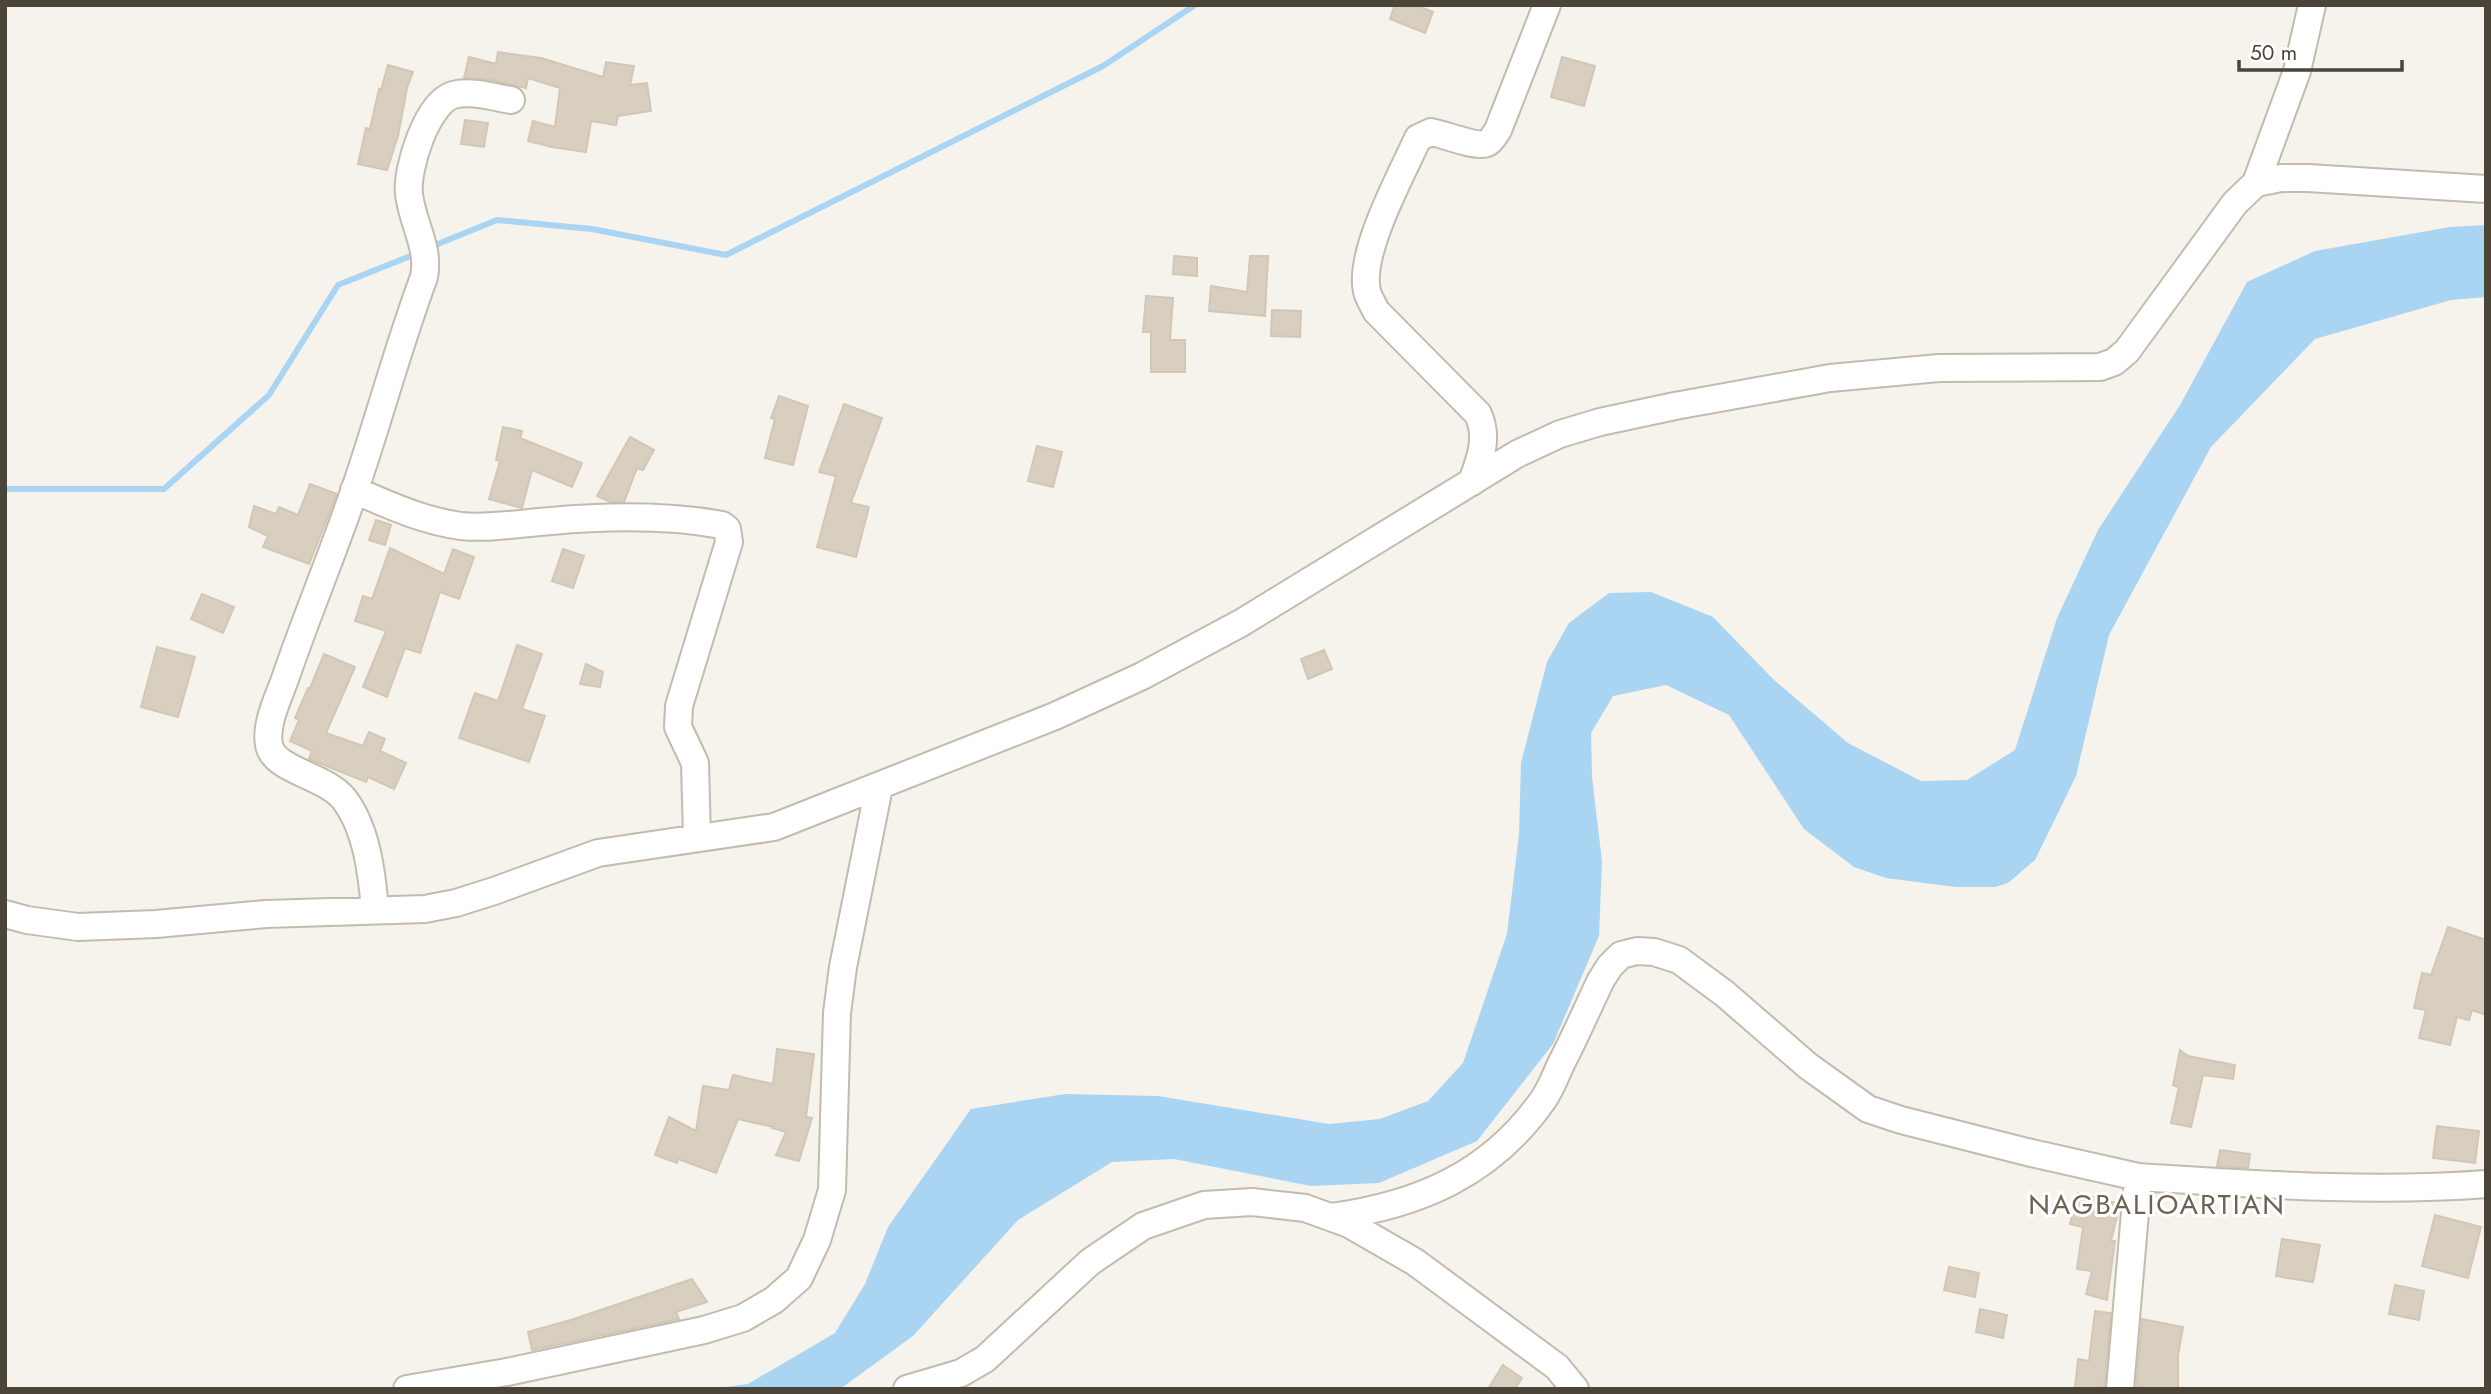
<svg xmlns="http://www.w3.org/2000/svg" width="2491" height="1394" font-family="Jost,sans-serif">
  <rect width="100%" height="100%" fill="#f6f3ec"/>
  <path fill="#a9d4f2" d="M2486,225V297L2451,300L2315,339L2211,447L2109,635L2076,776L2035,860L2008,883L1995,887H1956L1886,878L1854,867L1804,829L1729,715L1666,685L1613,696L1591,733L1592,777L1602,861L1599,936L1553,1044L1477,1141L1379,1183L1311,1186L1174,1159L1112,1162L1018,1220L913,1336L840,1389H710L748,1384L835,1333L865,1284L888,1227L971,1109L1065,1094L1158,1096L1329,1124L1380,1119L1428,1101L1463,1063L1507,934L1519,834L1521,763L1547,662L1569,623L1609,593L1651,592L1713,617L1773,679L1848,743L1921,781L1967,780L2015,750L2057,618L2098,530L2180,405L2247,282L2315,251L2450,227Z"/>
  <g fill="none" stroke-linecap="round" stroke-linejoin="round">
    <path stroke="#a9d4f2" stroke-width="6" d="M428,248L497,220L592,229L726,255L1103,66L1195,5
      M5,489H164L269,395L338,285L418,253"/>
  </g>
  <path fill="#d8cfc1" stroke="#d3c7b4" stroke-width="2" d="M1395,5H1416L1433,12L1425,33L1390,19Z
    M498,52L541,58L603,77L606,62L634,66L630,85L647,83L651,111L618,116L616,125L591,121L586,152L552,147L528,141L533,121L555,127L560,88L528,78L526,88L492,80L464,78L469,57L496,64Z
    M1562,57L1595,66L1584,106L1551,97Z
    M388,65L413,72L407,88L398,136L387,170L358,164L366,128L370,129L379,89L381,90Z
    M465,120L488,123L484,147L461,144Z
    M1174,256L1197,258V276L1173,274Z
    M1250,256H1268L1265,316L1209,311L1211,286L1247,292Z
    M1146,296L1173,298L1170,340H1185V372H1151V332H1143Z
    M1272,310L1301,311L1300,337L1271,336Z
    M779,396L808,406L793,465L765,458L775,419L771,418Z
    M844,404L882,418L851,503L869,507L856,557L817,547L836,476L819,472Z
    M503,427L522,431L520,438L582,463L572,487L532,470L522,508L489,499L500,461L496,460Z
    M630,437L654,450L643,470L637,468L624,502H611L597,496Z
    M1037,446L1062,452L1053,487L1028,481Z
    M310,484L337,494L309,564L263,547L268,536L249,527L254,506L276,514L279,507L298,515Z
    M376,520L391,525L385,545L369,540Z
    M390,548L444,574L453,549L474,557L459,599L440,592L420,653L405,648L387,697L363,687L386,631L355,621L363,596L372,599Z
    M563,549L584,556L573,588L552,581Z
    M202,594L234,607L223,633L191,619Z
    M517,645L542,654L522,709L545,716L529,762L459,738L475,693L498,701Z
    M157,647L195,657L178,717L141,707Z
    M1324,650L1332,669L1308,679L1301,659Z
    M324,654L355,667L326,733L363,746L369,732L385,739L380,751L406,763L394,789L368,777L366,782L309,759L312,751L290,741L299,720L295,718L308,688H310Z
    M586,664L603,672L600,687L580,684Z
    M2448,927L2486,940V1015L2472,1010L2469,1020L2457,1017L2450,1045L2419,1038L2426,1010L2414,1008L2422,973L2431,975Z
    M777,1049L814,1054L806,1117L812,1118L799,1161L776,1155L786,1132L772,1128L773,1127L738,1119L716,1173L678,1159L677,1163L655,1155L669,1117L696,1131L703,1086L729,1090L733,1075L773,1084Z
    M2180,1050L2188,1056L2235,1065L2233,1079L2203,1075L2191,1127L2171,1123L2179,1087L2173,1085Z
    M2437,1126L2479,1131L2475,1163L2433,1158Z
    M2220,1150L2250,1154L2248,1168L2217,1166Z
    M2078,1193L2120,1204L2111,1241H2115L2107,1300L2086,1294L2092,1271L2077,1269L2083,1227L2070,1224Z
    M2435,1215L2481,1227L2468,1278L2422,1266Z
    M2282,1239L2320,1245L2313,1282L2276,1276Z
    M1949,1267L1979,1273L1975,1297L1944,1290Z
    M692,1279L707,1302L676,1312L679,1319L532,1350L528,1332L574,1319Z
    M2395,1285L2424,1291L2419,1320L2389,1314Z
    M1980,1309L2007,1315L2003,1338L1976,1332Z
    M2095,1311L2111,1313L2104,1389L2075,1388L2078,1359L2089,1361Z
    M2142,1319L2183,1327L2178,1355V1389H2136Z
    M1503,1365L1522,1378L1515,1389H1488Z"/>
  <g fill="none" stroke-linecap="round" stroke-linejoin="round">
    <g stroke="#c2bbae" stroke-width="30">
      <path id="minor" d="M2256,183L2297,71L2312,5
        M1472,482C1480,459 1489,438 1478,414L1376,311C1373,304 1368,297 1367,291C1358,253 1402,174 1418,138L1431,132C1444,134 1476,148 1487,143C1492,141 1495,134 1498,130L1547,5
        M354,490C389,505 423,521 461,526C491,529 521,523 551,521C607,516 667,515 722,525L727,529L729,542L679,706L678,727L695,763L697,838
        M375,910C372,874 367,829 344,799C325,775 274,771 269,745C265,724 278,699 285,679C307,615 333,553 355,489C379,419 398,347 424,277C430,247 412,223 409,194C406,169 427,103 453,95C470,90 493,97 511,100
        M5,914L27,920L78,927L156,924L266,914L425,909L456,903L494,891L598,853L774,827L1055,716L1142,676L1241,623L1517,454L1560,434L1600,422L1675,406L1830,378L1939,368L2100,367L2114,362L2127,351L2235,203L2256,183L2281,178H2308L2486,189
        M1331,1217C1419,1205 1491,1174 1543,1100C1551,1089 1556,1074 1562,1062C1576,1035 1588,1007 1601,980L1610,966L1621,955L1637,951L1654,952L1679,960L1725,994L1808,1066L1868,1109L1901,1120L2027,1152L2138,1177
        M407,1389L507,1372L704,1330L743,1318L774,1300L799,1278L817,1240L832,1190L837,1013L843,967L879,787
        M907,1389L961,1373L985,1359L1090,1262L1143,1226L1204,1205L1252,1202L1305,1208L1349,1224L1415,1262L1557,1367L1575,1389
        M2120,1389L2138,1177C2254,1184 2370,1193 2486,1184"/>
    </g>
    <use href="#minor" stroke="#fff" stroke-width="26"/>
  </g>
  <g text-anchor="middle" stroke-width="6" stroke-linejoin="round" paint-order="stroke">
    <g font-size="28" letter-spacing="2" fill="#6e6250" stroke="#fff">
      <text x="2157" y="1214">NAGBALIOARTIAN</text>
    </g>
  </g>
  <rect width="2491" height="1394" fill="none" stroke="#4b4439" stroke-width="14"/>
  <path d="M2239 60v10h163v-10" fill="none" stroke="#4b4439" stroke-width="3.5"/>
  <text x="2250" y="60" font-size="21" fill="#4b4439" stroke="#ffffff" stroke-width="5" paint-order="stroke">50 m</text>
</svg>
